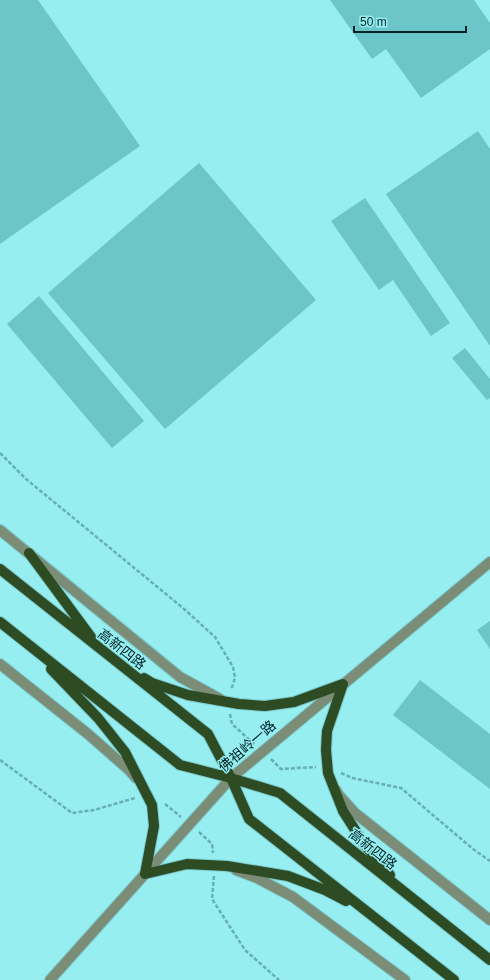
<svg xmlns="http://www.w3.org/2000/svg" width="490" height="980" font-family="Arial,'Noto Sans SC',sans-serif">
  <rect width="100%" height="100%" fill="#96eef1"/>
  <path fill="#6cc5c8" d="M0,0H38L140,146L0,244Z
    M330,0H474L490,23V49L421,98L386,49L372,59Z
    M478,131L490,149V346L386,194Z
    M199,163L316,300L165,429L48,293Z
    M365,198L450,323L431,336L393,280L379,290L331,221Z
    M39,296L144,421L112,448L7,324Z
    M465,348L490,379V398L487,400L452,358Z
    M490,621V649L477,630Z
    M420,680L490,734V789L393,715Z"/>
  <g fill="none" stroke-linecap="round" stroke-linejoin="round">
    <g stroke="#7bcacc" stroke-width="12">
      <path id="minor" d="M0,530L180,677L220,699
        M0,664L88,734L129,770L136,778
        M336,790L338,794L355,813L490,920
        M236,870L257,878L293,897L405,980
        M50,980L231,778L490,562"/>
    </g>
    <g stroke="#7bcacc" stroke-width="12">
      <path id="major" d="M29,553L91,637
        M0,569L208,734L231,778L280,793L490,960
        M0,622L180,765L231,778L249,819L454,980
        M51,669L98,718L125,752L152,805L154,826L145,874L187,864L227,866L288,876L325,890L346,901
        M144,678L152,683L188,695L239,704L265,706L294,702L343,684L327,731L326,750L328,773L343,811L364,844L390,875"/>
    </g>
    <path stroke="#67afb2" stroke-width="2.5" stroke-dasharray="4 2" stroke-linecap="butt" d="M0,453L26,479L183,608L215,637L233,667L235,678L231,690
      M230,714L232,724L254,744
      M271,759L281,769L316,767
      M0,760L72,813L94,810L135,798
      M341,773L352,778L401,788L473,849L490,861
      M165,804L181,817
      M199,832L212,844L213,853
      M214,876L212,899L245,950L279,980"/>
    <use href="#minor" stroke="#7c8d77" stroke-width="10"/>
    <use href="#major" stroke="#2e4c24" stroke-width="10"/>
  </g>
  <g text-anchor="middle" stroke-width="3" stroke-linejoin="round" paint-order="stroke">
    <g font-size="14" fill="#002426" stroke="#96eef1">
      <text transform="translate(122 649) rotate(38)" y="5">高新四路</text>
      <text transform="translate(247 746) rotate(-41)" y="5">佛祖岭一路</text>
      <text transform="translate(373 849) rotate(38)" y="5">高新四路</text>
    </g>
  </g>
  <path d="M354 26v6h112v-6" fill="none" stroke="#002426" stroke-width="2"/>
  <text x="360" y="26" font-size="12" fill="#002426" stroke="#96eef1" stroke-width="3" paint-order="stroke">50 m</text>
</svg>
